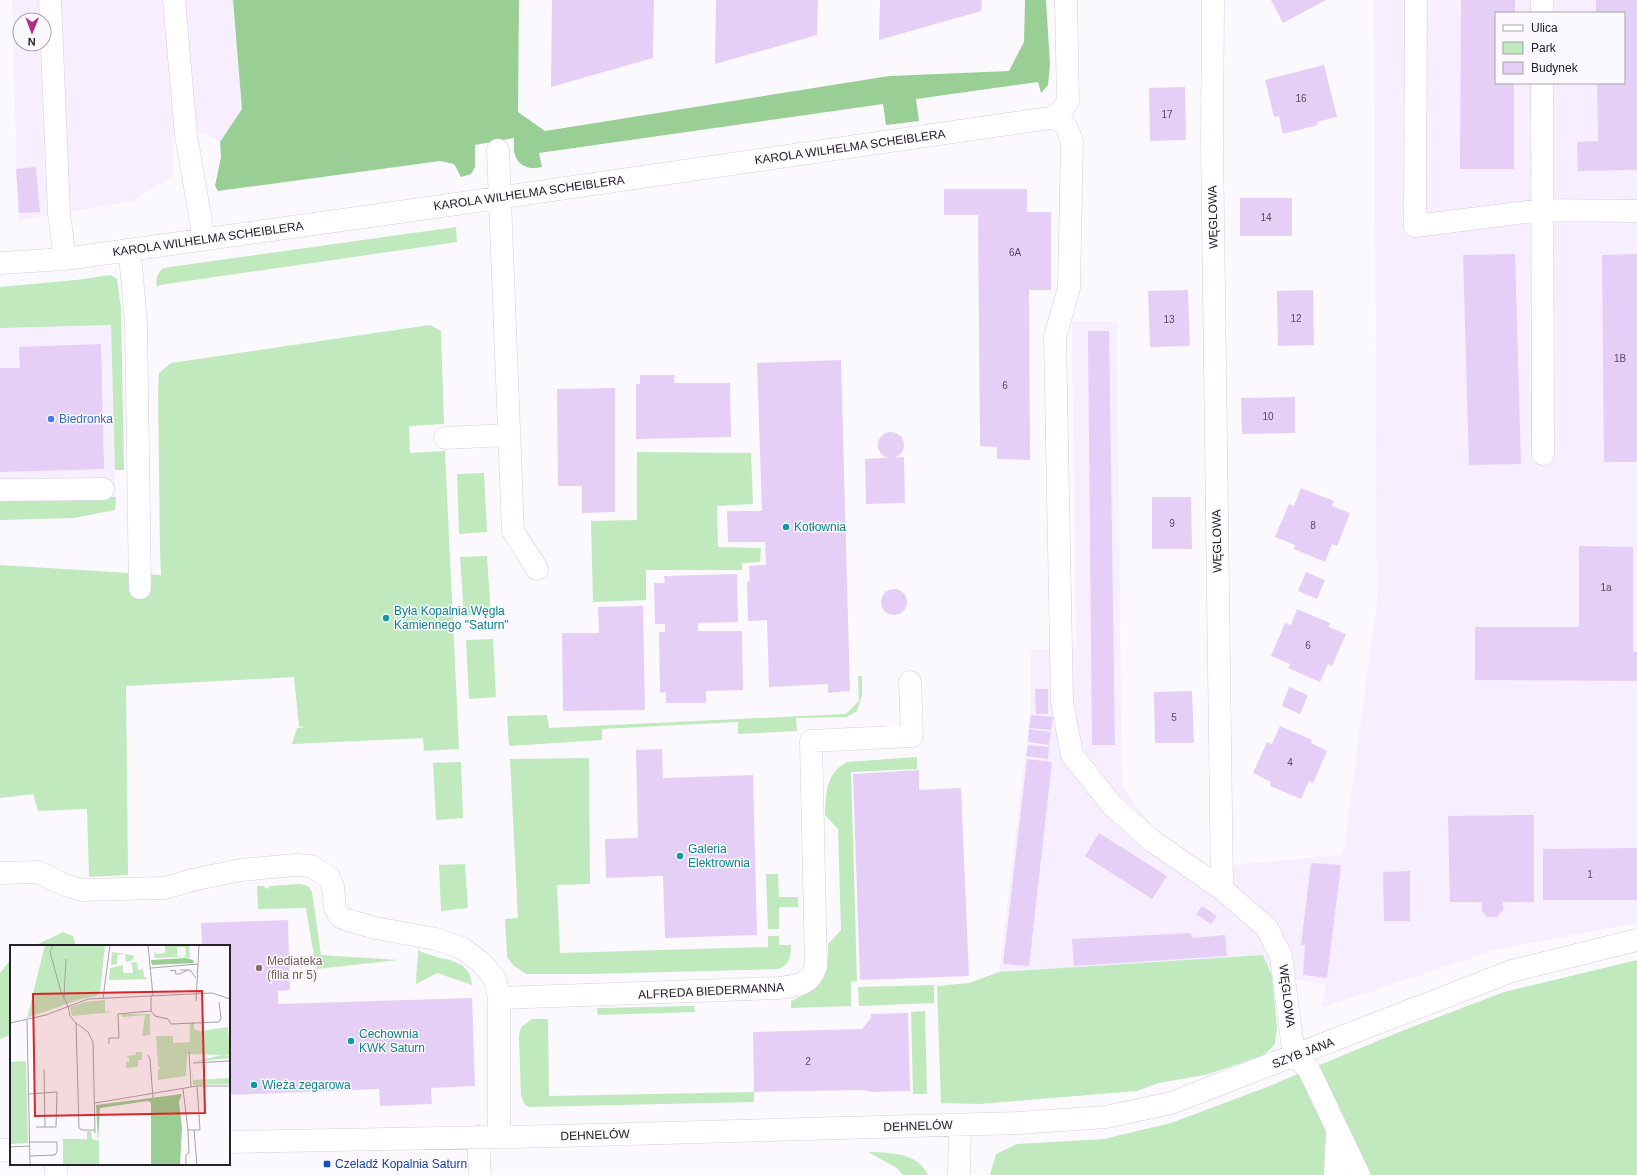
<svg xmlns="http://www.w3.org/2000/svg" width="1637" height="1175" font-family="Arial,sans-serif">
  <rect width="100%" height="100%" fill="#fbf9fd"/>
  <path fill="#f7eeff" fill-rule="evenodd" d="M12,0H233L242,109L220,142L203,132L173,136V176L132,201L18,221ZM20,20H44V44H20Z
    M1374,0H1637V923L1499,949L1321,1008L1326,984L1272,976L1263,955L999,972L1031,707V650L1076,646L1072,321H1117L1122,786L1152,826L1202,868L1343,855L1377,602ZM1496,13H1624V83H1496Z
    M111,325L116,497L0,499V328Z"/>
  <path fill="#c0e9bd" d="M456,227L457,242L160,285L157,287C155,279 157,274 163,268Z
    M111,275L117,279L121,309L124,470H115L111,325L0,328V287L76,280Z
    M430,325L441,331L444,424L409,426L410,453L445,451L459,749L424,751L423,738L292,744L297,728L305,727L299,726L294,677L126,686L128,875L89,877L87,809L38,811L33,794L0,798V565L161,575L160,550L158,389L159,373L171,363Z
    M637,452L751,453L753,504L717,506L718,547L761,548L760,562L742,563V570H646V600L593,602L591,521L637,520Z
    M484,473L487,532L459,534L457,474Z
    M116,497L115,510L74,518L0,520V499Z
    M487,556L491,614L464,616L460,557Z
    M493,639L496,697L469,699L466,640Z
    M858,676H862V695L857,711L847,717L796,718L797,731L738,734V722L602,729V740L509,746L507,716L547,715L549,728L846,714L859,701Z
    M917,757V769L851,772L857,981L851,982V1006L791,1008V1001C818,990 830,973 828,944L841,930L838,829L825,815C826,793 826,773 847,762Z
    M589,758L590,884L557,885L560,953L768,947V936H779V945H791C791,957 790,963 779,969L589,974H526L513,965L507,957L505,919L518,918L510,759Z
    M461,762L463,818L436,820L433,763Z
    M465,864L468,908L441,911L439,865Z
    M766,874H778L779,897H798V907H779V929H768Z
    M300,884L308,886L312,892L321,955L398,960L316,969L306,908L258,909L257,886H263L267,889L270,886Z
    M63,932L73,936L76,946H34Z
    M418,950C438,962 470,955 472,985L437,973L416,984C416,972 418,961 418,950Z
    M1263,955L1272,976L1277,1028L1275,1044L1264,1055L1209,1074L1159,1083L1136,1091L979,1104L941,1103L937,986L969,983L999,972Z
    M11,959V1035L0,1039V973Z
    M1637,960V1175H990L996,1154L1017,1144L1104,1139L1171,1123L1267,1087L1399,1032L1504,992Z
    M934,985V1003L859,1006L858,987Z
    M694,1006L695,1012L598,1015L597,1008Z
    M925,1011L927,1094H913L911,1012Z
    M532,1019H548L549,1096L754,1092V1102L529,1107L525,1105L521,1096L519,1036L521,1027Z
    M868,1152C891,1153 917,1152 928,1175H903L897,1168Z"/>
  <path fill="#99cf95" d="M233,0H519L518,112L545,131L889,76L1009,71L1024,42L1025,0H1046L1050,65L1048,85L1041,93L1038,82L916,99L919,121L886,125L883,104L539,153L542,167C530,170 519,167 515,155C513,150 514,143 514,138L475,145V167L471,174L461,177L454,164L440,161L218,191L215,186L221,157L220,142L242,109Z"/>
  <path fill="#e5cff7" d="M552,0H654L653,58L551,87Z
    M716,0H818L817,35L715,64Z
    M880,0H982L981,11L879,40Z
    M1271,0H1326L1283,23Z
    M1461,0H1515V13H1496V83H1514V169H1460Z
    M1596,0H1637V170L1578,171L1577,142L1598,141L1597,83H1624V13H1596Z
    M1324,65L1337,117L1317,122L1318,125L1283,134L1279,116L1274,117L1265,80Z
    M1185,87L1186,140L1150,141L1149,88Z
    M36,167L40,212L19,213L16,169Z
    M944,189H1027V212H1051V290H1029L1030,460L997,459V447L980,446L978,215H944Z
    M1240,198H1292V236H1240Z
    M1515,254L1521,464L1469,465L1463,255Z
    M1637,254V462H1604L1602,255Z
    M1188,290L1190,346L1150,347L1148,291Z
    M1313,290L1314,345L1278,346L1277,291Z
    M1088,331H1109L1115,745H1092Z
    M101,344L104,469L0,472V368H20L19,347Z
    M841,360L850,691L828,693V684L769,687L767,620L748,621L747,581H750L749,566L766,565L765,542H728L727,511H762L757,363Z
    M640,375H675L674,383H730L731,437L636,439V384H640Z
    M615,388V512L582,513V486H558L557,389Z
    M1295,397V433L1242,434L1241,398Z
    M878 445a13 13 0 1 1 26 0a13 13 0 1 1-26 0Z
    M904,457L905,503L866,504L865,459Z
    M1301,488L1334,501L1332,506L1350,513L1337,546L1332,544L1325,562L1294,549L1295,545L1275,537L1289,504L1294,506Z
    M1152,497H1191L1192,549H1152Z
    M1579,546L1633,547V652H1637V681L1475,680V627H1579Z
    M1306,572L1325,580L1317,599L1298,591Z
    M737,574L738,622L698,623V631H742L743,690L706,691V703H666V692L660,693L659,632H665V624H655L654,583H665L664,576Z
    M881 602a13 13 0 1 1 26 0a13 13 0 1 1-26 0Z
    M643,606L645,710L563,711L562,633H599L598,607Z
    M1297,609L1330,623L1329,627L1346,634L1332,666L1328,664L1320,682L1288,668L1290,664L1271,656L1285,623L1291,625Z
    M1289,687L1308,695L1300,714L1282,706Z
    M1035,689H1048V714H1036Z
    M1192,691L1194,743H1155L1154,692Z
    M1031,715L1053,717L1051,730L1029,728Z
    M1280,726L1312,740L1311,743L1327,751L1313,783L1309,781L1301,799L1270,786L1271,782L1253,773L1267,742L1272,744Z
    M1029,729L1051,732L1049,745L1028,742Z
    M1028,745L1049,747L1048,759L1026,756Z
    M662,749L663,778L753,775L757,935L665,938L663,876L606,878L605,839L638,838L636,750Z
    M1027,759L1052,762L1029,966L1003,964Z
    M919,770V790L961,788L969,976L860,980L853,774Z
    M1534,815V902H1503V910L1497,917H1487L1482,911V902H1450L1448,816Z
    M1099,833L1167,876L1152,899L1085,856Z
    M1637,848V900H1543V849Z
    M1311,863L1341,865L1327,978L1303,975L1305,945H1301Z
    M1410,871V921H1384L1383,872Z
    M1202,906L1217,916L1211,924L1196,914Z
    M288,920L290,990L278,991V1004L472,998L475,1086L431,1088L432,1104L380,1106L379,1089L229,1095V946H202L201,923Z
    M1191,933L1192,938L1225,935L1227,956L1074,966L1072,939Z
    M908,1013L910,1091L872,1092L863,1090L754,1092L753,1032L862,1029L871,1018V1014Z"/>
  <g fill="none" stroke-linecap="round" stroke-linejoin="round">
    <g stroke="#d6cce0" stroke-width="23">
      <path id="minor" d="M50,0L59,213L65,259
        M174,0L186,135L204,239
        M1213,0L1212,145L1222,889L1267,928L1281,956L1294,1056L1308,1068L1359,1175
        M1416,0L1415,226L1542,210L1637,211
        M1542,0V13
        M1542,83L1543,454
        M1057,115L1067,128L1072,142L1069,288L1055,337L1062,702L1072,755L1112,805L1151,840L1222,889
        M498,150L513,531L537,569
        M127,250L131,266L136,322L140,588
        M0,263L65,259L442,206L1050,118C1059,115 1063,109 1068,101L1066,0
        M445,438L508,435
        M0,490L103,489
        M0,873L38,872L65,885L82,890L123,889L165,888L192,880L241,870L296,865L311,866L329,877L333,887L335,908L340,917L351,921L375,928L436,939L462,948L482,963L495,979L499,998
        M478,1137L480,1175
        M499,1137V998L778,988C796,986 810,986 816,966L811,741L912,736L910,682
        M229,1142L557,1136L1018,1123L1106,1117L1171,1103L1512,971L1637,940
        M0,1150H11
        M56,1175V1164
        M959,1175L960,1125
        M1335,1175L1337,1132"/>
    </g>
    <use href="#minor" stroke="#fff" stroke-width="22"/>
  </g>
  <circle fill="#3f7fe0" stroke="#fbf9fd" stroke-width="1.5" cx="51" cy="419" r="4"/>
  <g fill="#0f9aa8" stroke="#fbf9fd" stroke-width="1.5">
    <circle cx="786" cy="527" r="4"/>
    <circle cx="386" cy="618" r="4"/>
    <circle cx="680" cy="856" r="4"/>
    <circle cx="351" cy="1041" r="4"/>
    <circle cx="254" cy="1085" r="4"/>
  </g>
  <circle fill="#8d6e63" stroke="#fbf9fd" stroke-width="1.5" cx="259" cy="968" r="4"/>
  <rect fill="#1a4fb4" stroke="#fbf9fd" stroke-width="1.5" x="323" y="1160" width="8" height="8" rx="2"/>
  <g text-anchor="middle" stroke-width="3" stroke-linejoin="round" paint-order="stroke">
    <g font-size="10" fill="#554c5c">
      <text x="1301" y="102">16</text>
      <text x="1167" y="118">17</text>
      <text x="1266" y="221">14</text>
      <text x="1015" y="256">6A</text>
      <text x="1296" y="322">12</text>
      <text x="1169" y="323">13</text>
      <text x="1620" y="362">1B</text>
      <text x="1005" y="389">6</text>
      <text x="1268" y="420">10</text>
      <text x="1172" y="527">9</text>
      <text x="1313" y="529">8</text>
      <text x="1606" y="591">1a</text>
      <text x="1308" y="649">6</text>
      <text x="1174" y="721">5</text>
      <text x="1290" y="766">4</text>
      <text x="1590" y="878">1</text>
      <text x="808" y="1065">2</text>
    </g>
    <g font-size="12" fill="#252128" stroke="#fbf9fd">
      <text transform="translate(850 147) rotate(-8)" y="4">KAROLA WILHELMA SCHEIBLERA</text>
      <text transform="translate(529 193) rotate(-8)" y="4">KAROLA WILHELMA SCHEIBLERA</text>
      <text transform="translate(1213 217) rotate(-91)" y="4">WĘGLOWA</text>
      <text transform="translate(208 239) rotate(-8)" y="4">KAROLA WILHELMA SCHEIBLERA</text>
      <text transform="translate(1217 541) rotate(-91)" y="4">WĘGLOWA</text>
      <text transform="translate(711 991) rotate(-3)" y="4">ALFREDA BIEDERMANNA</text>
      <text transform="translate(1287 996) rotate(83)" y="4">WĘGLOWA</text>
      <text transform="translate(1303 1053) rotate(-21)" y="4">SZYB JANA</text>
      <text transform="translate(918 1126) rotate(-2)" y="4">DEHNELÓW</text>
      <text transform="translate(595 1135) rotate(-2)" y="4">DEHNELÓW</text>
    </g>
    <g font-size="12" fill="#366cbe" stroke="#fbf9fd" text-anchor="start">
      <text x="59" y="423">Biedronka</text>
    </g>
    <g font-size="12" fill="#0d838f" stroke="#fbf9fd" text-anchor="start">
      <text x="794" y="531">Kotłownia</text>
      <text x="394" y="615">Była Kopalnia Węgla<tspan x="394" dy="14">Kamiennego "Saturn"</tspan></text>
      <text x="688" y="853">Galeria<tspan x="688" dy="14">Elektrownia</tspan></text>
      <text x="359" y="1038">Cechownia<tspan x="359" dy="14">KWK Saturn</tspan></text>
      <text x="262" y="1089">Wieża zegarowa</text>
    </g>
    <g font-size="12" fill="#785e54" stroke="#fbf9fd" text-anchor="start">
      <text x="267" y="965">Mediateka<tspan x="267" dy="14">(filia nr 5)</tspan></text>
    </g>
    <g font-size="12" fill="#164399" stroke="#fbf9fd" text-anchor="start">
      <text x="335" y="1168">Czeladź Kopalnia Saturn</text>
    </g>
  </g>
  <g transform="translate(10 945)">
    <rect width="220" height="220" fill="#fbf9fd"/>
    <path d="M35,0H95L90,48L87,51L71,54L17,73ZM155,0H179L180,13L173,12L176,10L175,2H167V11L172,12L145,13L144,6L147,9L155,8ZM102,7L115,9L125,11L121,16L116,17L115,9L107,10V19L101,20ZM127,17L128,25L133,24L134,32L139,34L99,35L100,23L113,20V28H123L122,19L119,18ZM95,55V66L104,67L62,71L60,62L75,57ZM112,69H140V90L132,91L135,70L112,72ZM184,77V84L190,86L218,82L220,110L213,111H219V113L182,117L212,110L177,109L176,131L148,135V125L151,122H148L146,91H163V98L180,97V78ZM126,107H132V115H128V122L116,123V117H119V113L115,111L126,110ZM16,116L18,198L0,199V117ZM181,120L183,135L219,133L220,139L183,140ZM77,186H81L82,194L89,196V220H53V194H77Z" fill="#c0e9bd"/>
    <path d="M176,13L183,15L184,18L142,20L141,15ZM172,149L169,157L172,183L170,220H141V158L138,156L90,163L88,196L86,160Z" fill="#99cf95"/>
    <path fill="none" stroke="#a5a3a8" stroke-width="1" d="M43,0L40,7L51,47L58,61L60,71L66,78L69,183L72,185H85M138,0L143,51M141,23L188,19M170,25H180L186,33M160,26L165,25L166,29H169L178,25M54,52L56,14M93,53L100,0M186,56L189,0M141,66L145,71L158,74L161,79L209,77L211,73L209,57M17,75L20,219M0,78L36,70L78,54L202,48L220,54M66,78L78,87L83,97L85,188M99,99V93H109L108,69L141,66V51M179,107L181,142M138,110L140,114L143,153M183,118L220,116M34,124L35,182M173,144L178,185L179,208L176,210V220M19,149L47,147L46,182H26M85,158L187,141H220M178,185H190L187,141M184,185L187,220M20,197H47V207L45,210L20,211M0,202L20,201"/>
    <path fill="#d62828" fill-opacity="0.15" stroke="#d62828" stroke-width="2" d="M192,46L195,168L25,171L23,49Z"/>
    <rect width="220" height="220" fill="none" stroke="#252128" stroke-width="2"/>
  </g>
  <rect x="1495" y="12" width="130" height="72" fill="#fbf9fd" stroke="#a5a3a8"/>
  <rect x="1503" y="25" width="20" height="6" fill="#ffffff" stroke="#a5a3a8"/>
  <text x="1531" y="32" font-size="12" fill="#252128">Ulica</text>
  <rect x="1503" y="42" width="20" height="12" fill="#c0e9bd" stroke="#a5a3a8"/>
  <text x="1531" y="52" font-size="12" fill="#252128">Park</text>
  <rect x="1503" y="62" width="20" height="12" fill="#e5cff7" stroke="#a5a3a8"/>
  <text x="1531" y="72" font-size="12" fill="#252128">Budynek</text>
  <g transform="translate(32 32) rotate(181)"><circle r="19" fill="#fbf9fd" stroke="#a5a3a8"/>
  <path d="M0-3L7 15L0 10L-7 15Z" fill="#ae3385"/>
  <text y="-6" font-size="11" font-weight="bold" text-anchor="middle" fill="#252128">N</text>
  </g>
</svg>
